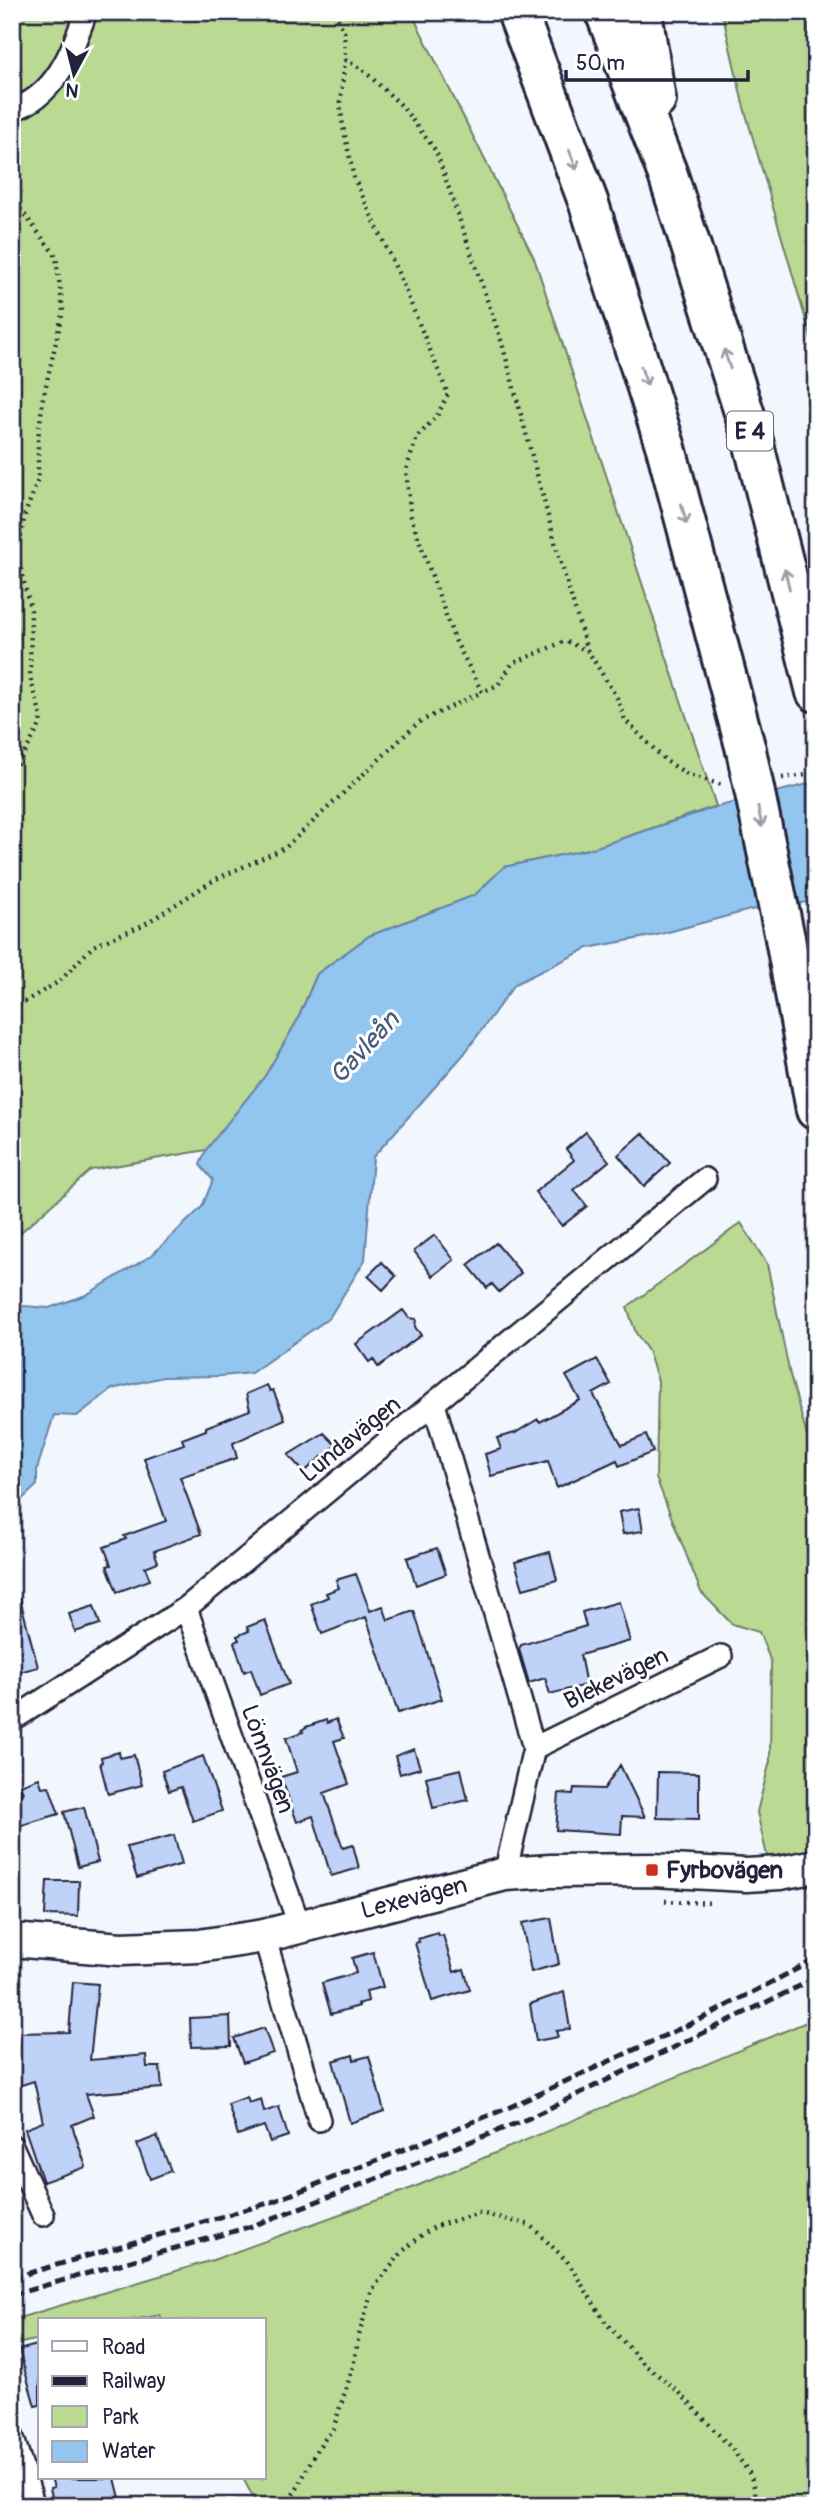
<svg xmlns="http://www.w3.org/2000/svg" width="828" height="2518" font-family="Pangolin,sans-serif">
  <rect width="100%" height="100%" fill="#f2f6fd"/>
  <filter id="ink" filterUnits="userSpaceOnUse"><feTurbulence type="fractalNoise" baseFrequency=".0143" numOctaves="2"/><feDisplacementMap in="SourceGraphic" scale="14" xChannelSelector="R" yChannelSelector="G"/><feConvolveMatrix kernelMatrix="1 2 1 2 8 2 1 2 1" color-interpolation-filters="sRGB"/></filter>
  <g filter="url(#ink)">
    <path fill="#bada93" stroke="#6e7e67" stroke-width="2" d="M12,12H411L534,258L716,806L594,848L504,867L475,895L369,936L317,974L297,1021L265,1076L206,1150L91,1170L12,1240Z
      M722,12H808L816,157V355L743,104Z
      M741,1223L767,1264L790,1375L816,1468V1854L767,1856L757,1812L770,1761L771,1662L759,1632L732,1624L701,1592L656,1478L658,1381L648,1351L636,1333L627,1307Z
      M816,2018V2506H255L256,2503L243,2478H264V2320H163L160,2315L133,2320H40V2339L12,2345V2320L213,2260L412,2188Z"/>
    <path fill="#92c6ef" stroke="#6584a7" stroke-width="2" d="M812,783H816V901L750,910L657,935L588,948L515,984L464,1054L373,1157L365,1260L329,1318L251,1373L222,1376L163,1377L112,1389L77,1416L54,1415L37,1469V1485L12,1509V1305L49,1308L86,1295L152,1255L202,1207L213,1180L200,1165L206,1150L265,1076L297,1021L317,974L369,936L475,895L504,867L594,848L716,807Z"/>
    <path fill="#bfd2f7" stroke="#22223b" stroke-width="2" d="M586,1132L609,1161L574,1190L587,1206L562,1226L535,1192L574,1160L566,1149Z
      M643,1133L670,1163L644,1186L618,1155Z
      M435,1235L454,1260L433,1276L414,1251Z
      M496,1243L521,1273L499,1292L492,1284L487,1288L468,1265Z
      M382,1262L396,1276L383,1290L368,1276Z
      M403,1310L409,1318L416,1319L415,1327L421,1335L378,1367L373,1359L369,1362L356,1344Z
      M597,1359L611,1384L593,1394L622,1445L646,1435L653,1452L619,1466L617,1460L557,1488L548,1461L491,1476L485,1454L501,1449L497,1438L515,1433L538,1419L540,1422L580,1400L566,1376Z
      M267,1385L270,1391L273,1390L285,1419L233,1443L237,1458L180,1477L201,1534L154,1551L158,1562L145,1567L150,1580L117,1592L107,1566L111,1565L104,1547L126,1539L124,1536L166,1521L144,1458L184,1444L182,1439L206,1430V1427L250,1410L246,1394Z
      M324,1433L336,1445L304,1472L288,1455Z
      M639,1508L643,1531L623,1534L619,1512Z
      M437,1548L446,1574L416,1585L407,1558Z
      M550,1552L557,1580L523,1589L515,1562Z
      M356,1574L370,1611L383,1606L388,1620L414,1611L442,1699L398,1713L366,1617L322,1634L311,1604L328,1597L326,1593L339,1588L336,1580Z
      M20,1599L38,1667L12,1674V1600Z
      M619,1602L630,1641L580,1655L586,1685L550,1694L545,1678L529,1683L519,1649L521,1645L586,1626L582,1612Z
      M94,1606L100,1624L75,1632L69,1614Z
      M265,1620L289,1684L260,1695L251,1669L244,1672L234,1642L239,1640L237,1636L249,1631L247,1627Z
      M336,1719L344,1738L334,1741L349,1784L324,1793L343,1848L353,1845L359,1868L331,1876L313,1816L297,1822L281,1777L297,1772L286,1738L303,1732L302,1730L306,1727L326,1720L327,1723Z
      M414,1749L420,1768L400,1774L395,1756Z
      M119,1752L120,1758L134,1755L142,1785L108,1794L100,1763L102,1762L101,1757Z
      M203,1756L222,1811L193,1821L181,1787L169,1791L162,1771Z
      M620,1765L645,1817L622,1816L621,1834L556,1830L559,1793L573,1794L574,1788L604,1789Z
      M461,1769L468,1800L433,1808L426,1777Z
      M658,1772L699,1773V1819L657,1818Z
      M39,1778L42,1787L49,1786L59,1814L12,1828V1801L20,1799L18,1795L23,1793L20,1785Z
      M84,1807L98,1862L78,1867L64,1812Z
      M174,1835L182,1864L137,1878L127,1847Z
      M47,1881H79L78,1916L45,1915Z
      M551,1918L559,1964L531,1972L522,1923Z
      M438,1933L439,1936L443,1935L454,1972L464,1969L470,1990L432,2001L415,1943L419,1942L418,1939Z
      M373,1952L383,1987L366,1991L368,2001L358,2004L359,2006L331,2014L322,1983L356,1973L352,1958Z
      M73,1982L98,1984L90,2060L146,2055L147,2067H160L162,2088L86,2094L94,2116L72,2125L86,2167L43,2182L25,2129L43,2122L34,2081L12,2088V2033L69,2032Z
      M564,1992L570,2029L556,2031L558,2037L536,2041L530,2004Z
      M230,2016L231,2046L191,2047L190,2018Z
      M264,2028L273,2053L243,2063L234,2038Z
      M353,2055L354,2060L369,2056L384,2111L350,2123L333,2061Z
      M247,2097L249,2103L261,2099L264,2112L279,2107L288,2136L270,2142L264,2126L238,2135L228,2104Z
      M157,2136L171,2171L150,2179L137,2144Z
      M40,2344V2405L35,2406L19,2350Z
      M51,2478H115L122,2506H54L50,2488L54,2487Z"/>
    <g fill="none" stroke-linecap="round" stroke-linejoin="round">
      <g stroke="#22223b" stroke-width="26">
        <path id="street" d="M12,110C56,96 71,53 86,12
          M434,1404L534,1748L505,1874
          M186,1608L300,1927
          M12,1720L186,1608L705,1179
          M534,1748L721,1656
          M264,1936L319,2120
          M12,2146L43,2215
          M12,2435L34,2506"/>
      </g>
      <g stroke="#22223b" stroke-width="37">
        <g id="secondary">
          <path id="s1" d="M12,1940L121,1949L199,1946L264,1936L505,1874L551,1871L652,1870L746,1875L780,1873L816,1866"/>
        </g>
      </g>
      <g stroke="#22223b" stroke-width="44">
        <path id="highway" d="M517,12L589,204L666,448L746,750
          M605,12L668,175L752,437L816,692
          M642,12L656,100
          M785,938L816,1110"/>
      </g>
      <path stroke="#22223b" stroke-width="4.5" stroke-dasharray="2 5" stroke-linecap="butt" d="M335,12L344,32L345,60L340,104L343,126L354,178L400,277L448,394L437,416L417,437L406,470L411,517L454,638L482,692L498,685L512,664L565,641L588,651L617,698L625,720L666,761L689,775L722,785
        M345,60L362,69L401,105L436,151L502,343L556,546L587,650
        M12,198L56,256L63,311L43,398L38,439V480L25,514L17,554L31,611L30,677L41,716L40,725L23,756L12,771
        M782,778L816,774
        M12,1009L60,981L93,946L143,925L216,879L285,848L419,722L482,692
        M665,1901L712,1903
        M285,2506L298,2487L317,2449L333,2429L353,2367L359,2335L372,2290L403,2251L422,2235L436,2226L480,2213L530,2225L567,2261L606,2323L644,2364L679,2392L733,2450L750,2474L755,2490L756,2506"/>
      <use href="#street" stroke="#fff" stroke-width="21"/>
      <use href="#secondary" stroke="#fff" stroke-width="32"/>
      <use href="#highway" stroke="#fff" stroke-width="38"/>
      <path stroke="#22223b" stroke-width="5" stroke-dasharray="10 5" stroke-linecap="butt" d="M12,2278L275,2201L510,2107L703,2018L816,1959
        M12,2295L252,2226L389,2174L527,2119L816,1978"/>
      <g stroke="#22223b" stroke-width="44" stroke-linecap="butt">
        <path id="highway-bridge" d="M746,750L785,938"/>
      </g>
      <use href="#highway-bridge" stroke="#fff" stroke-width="38"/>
    </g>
    <defs><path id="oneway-shaft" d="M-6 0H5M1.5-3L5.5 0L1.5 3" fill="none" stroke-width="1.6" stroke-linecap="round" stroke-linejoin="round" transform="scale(1.75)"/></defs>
    <g stroke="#9c9ca7">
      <use href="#oneway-shaft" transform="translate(573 160) rotate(70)"/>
      <use href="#oneway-shaft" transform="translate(727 359) rotate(-108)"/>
      <use href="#oneway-shaft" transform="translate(644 376) rotate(72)"/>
      <use href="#oneway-shaft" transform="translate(684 514) rotate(75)"/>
      <use href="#oneway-shaft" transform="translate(787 579) rotate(-104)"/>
      <use href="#oneway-shaft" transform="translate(760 817) rotate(78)"/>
    </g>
  </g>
  <rect fill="#c8321e" stroke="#fff" stroke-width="2.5" x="645" y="1863" width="14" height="14" rx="3.5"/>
  <g text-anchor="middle" stroke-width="6" stroke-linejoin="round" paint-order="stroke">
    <rect fill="#fff" stroke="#646476" stroke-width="2" x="727" y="411.5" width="46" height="39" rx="5"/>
    <g font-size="23" font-weight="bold" fill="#22223b">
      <text x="750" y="439">E 4</text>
    </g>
    <g font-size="24" fill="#22223b" stroke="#fff">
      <text transform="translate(350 1439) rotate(-39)" y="8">Lundavägen</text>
      <text transform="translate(616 1678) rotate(-26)" y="8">Blekevägen</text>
      <text transform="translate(268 1759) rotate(70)" y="8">Lönnvägen</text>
      <text dy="8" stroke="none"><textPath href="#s1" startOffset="408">Lexevägen</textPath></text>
    </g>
    <g font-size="24" font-weight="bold" fill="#22223b" stroke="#fff" text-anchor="start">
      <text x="666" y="1878">Fyrbovägen</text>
    </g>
    <g font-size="26" font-style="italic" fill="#495b7a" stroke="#fff">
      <text transform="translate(364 1047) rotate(-47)" y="9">Gavleån</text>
    </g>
  </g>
  <rect width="828" height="2518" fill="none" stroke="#fff" stroke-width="42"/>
  <rect x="21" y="21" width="786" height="2476" fill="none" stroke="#22223b" stroke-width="2.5" filter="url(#ink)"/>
  <rect x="38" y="2318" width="228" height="161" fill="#ffffff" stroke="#a7a7b1" stroke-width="2"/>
  <rect x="52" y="2341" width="35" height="10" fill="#ffffff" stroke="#a7a7b1" stroke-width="2"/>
  <text x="102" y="2354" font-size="21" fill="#22223b">Road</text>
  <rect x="52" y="2376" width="35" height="10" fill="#22223b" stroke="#a7a7b1" stroke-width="2"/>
  <text x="102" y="2388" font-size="21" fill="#22223b">Railway</text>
  <rect x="52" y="2406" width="35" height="21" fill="#bada93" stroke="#a7a7b1" stroke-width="2"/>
  <text x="102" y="2424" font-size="21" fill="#22223b">Park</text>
  <rect x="52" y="2441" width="35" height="21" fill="#92c6ef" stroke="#a7a7b1" stroke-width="2"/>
  <text x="102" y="2458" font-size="21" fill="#22223b">Water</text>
  <g transform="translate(74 74) rotate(187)" stroke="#ffffff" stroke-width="5" paint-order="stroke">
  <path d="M0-5L12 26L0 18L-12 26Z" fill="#22223b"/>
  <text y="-10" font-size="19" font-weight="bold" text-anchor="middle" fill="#22223b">N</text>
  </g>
  <path d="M566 70v10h182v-10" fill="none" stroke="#22223b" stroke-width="3.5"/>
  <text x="576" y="70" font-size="21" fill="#22223b" stroke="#ffffff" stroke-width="5" paint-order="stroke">50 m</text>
</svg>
